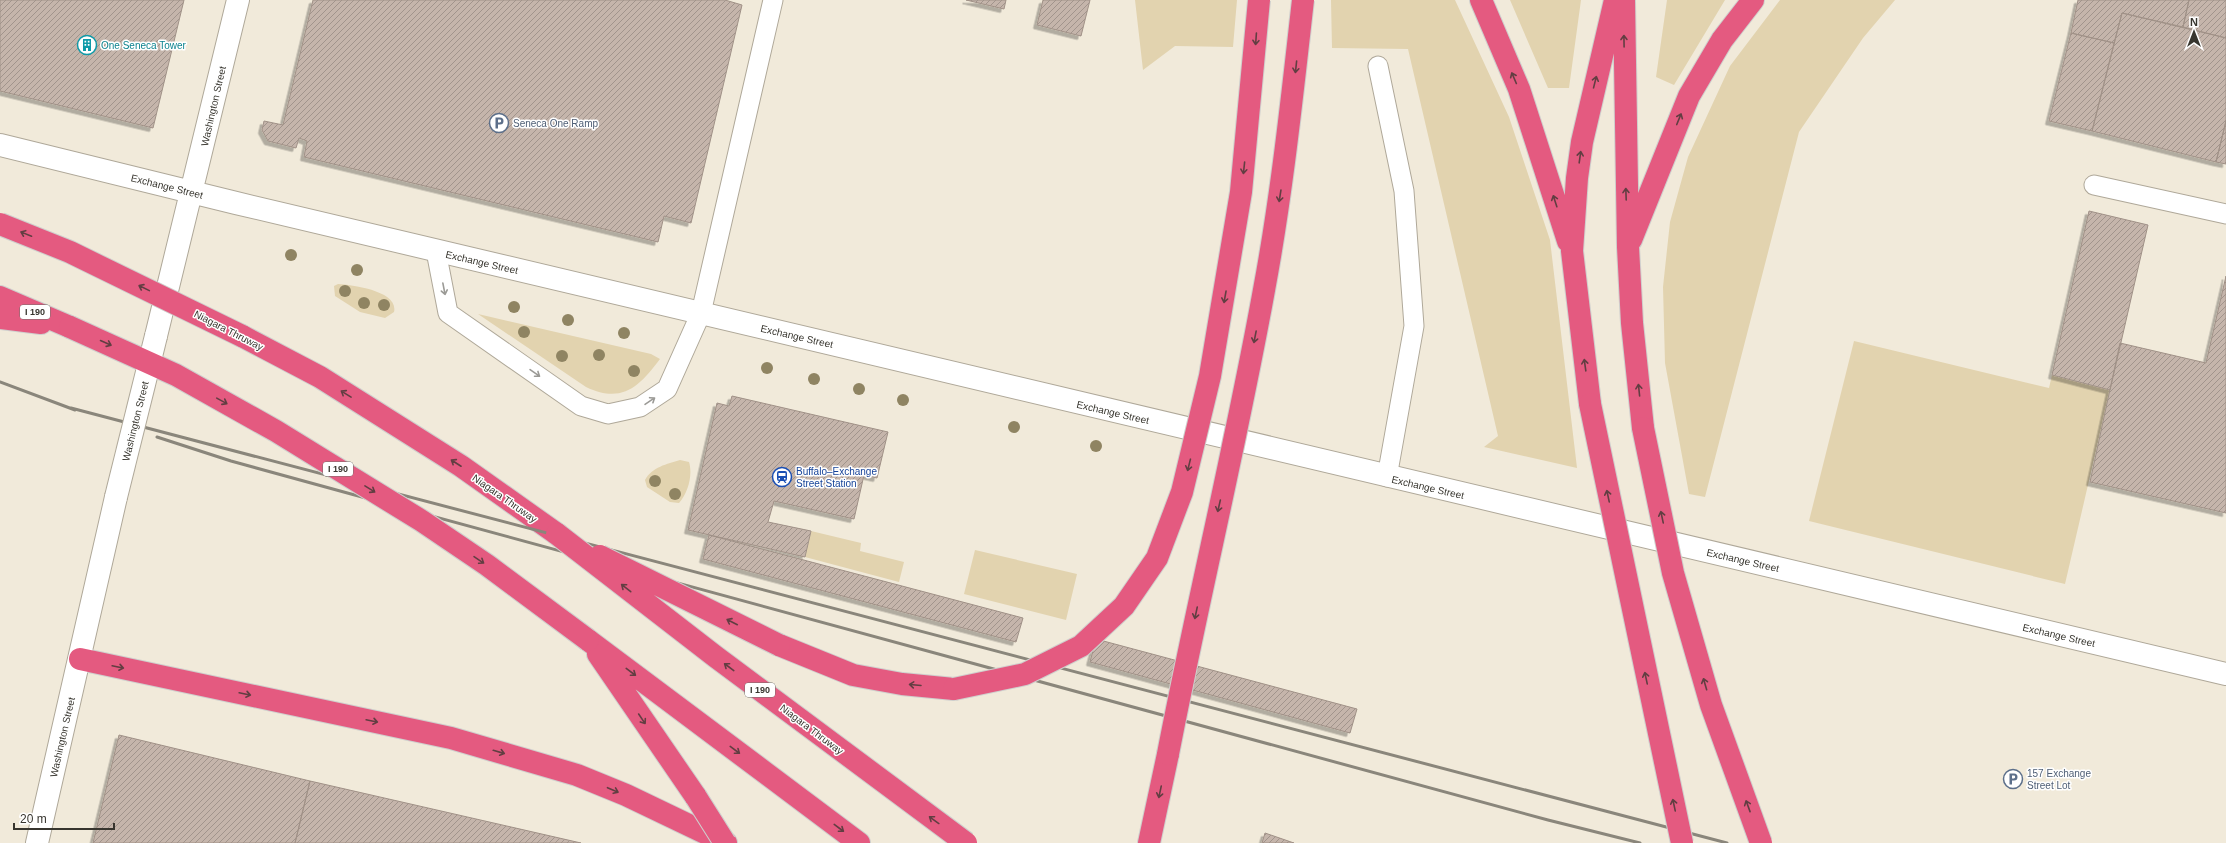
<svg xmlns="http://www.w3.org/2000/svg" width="2226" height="843" font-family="Helvetica,sans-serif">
  <defs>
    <pattern id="building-hatch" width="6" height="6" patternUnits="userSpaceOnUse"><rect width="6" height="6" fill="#c5b5ab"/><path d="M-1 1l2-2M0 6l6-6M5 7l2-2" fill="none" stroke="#a1948c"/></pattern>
    <filter id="shadow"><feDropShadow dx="-3.5" dy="3.5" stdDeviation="0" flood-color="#0004"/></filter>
  </defs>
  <rect width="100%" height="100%" fill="#f1eada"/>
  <path fill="#e2d3af" d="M1135,0H1237L1233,47L1175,46L1143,70Z
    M1331,0H1455L1509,117L1550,240L1577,468L1484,447L1498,436L1408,49L1332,48Z
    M1510,0H1581L1569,88H1548Z
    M1667,0H1725L1674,85L1656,77Z
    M1780,0H1895L1863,38L1799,132L1705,497L1689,494L1665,363L1663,287L1670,222L1688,157L1730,66Z
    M338,284C353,285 399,291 394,312L385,318L360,312L335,296L334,286Z
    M478,314L651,354L660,359C639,387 622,404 586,387Z
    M1854,341L2049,388L2052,375L2110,390L2065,584L1809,521Z
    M680,460L689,462C693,475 688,493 679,503L670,502L647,487L645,480C652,467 667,464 680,460Z
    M811,531L861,543L860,551L904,562L899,582L805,557Z
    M975,550L1077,574L1066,620L964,594Z"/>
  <path fill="url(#building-hatch)" stroke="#a09187" filter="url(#shadow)" d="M0,0H184L153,128L0,91Z
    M313,0H725L742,5L691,223L664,216L658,242L304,157L307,141L299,138L296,148L268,141L262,130L264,121L283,125Z
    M966,0H1006L1004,9Z
    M1043,0H1090L1081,36L1037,25Z
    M2078,0H2189L2183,27L2122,13L2114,43L2071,33Z
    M2189,0H2226V38L2183,27Z
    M2122,13L2226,38V121L2216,162L2092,131Z
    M2071,33L2114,43L2092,131L2049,121Z
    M2226,121V164L2216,162Z
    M2089,211L2148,225L2110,390L2052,375Z
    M2226,276V513L2090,482L2120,343L2206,363Z
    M732,396L888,432L877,478L864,475L854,519L774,501L768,522L811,531L805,557L688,530L717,403L729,406Z
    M709,535L1023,618L1016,642L703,559Z
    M1096,639L1357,709L1350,733L1090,662Z
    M119,735L310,781L295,843H93Z
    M310,781L581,843H295Z
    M1265,833L1294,843H1262Z"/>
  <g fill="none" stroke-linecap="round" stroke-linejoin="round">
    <g stroke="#afa899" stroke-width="21">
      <path id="lane" d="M1378,66L1404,191L1414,326L1387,477
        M2094,185L2226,214
        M436,251L448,313L581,406L608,414L640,407L667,389L701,313L773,0"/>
    </g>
    <g stroke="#afa899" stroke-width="24">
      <path id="secondary" d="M0,145L236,203L2226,674
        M156,336L238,0
        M37,843L116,497"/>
    </g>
    <g stroke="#cfcfcd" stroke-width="24">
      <path id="highway" d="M1481,0L1519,89L1568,241
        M1624,0L1628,247L1632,323L1643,428
        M1631,240L1689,96L1722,40L1753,0
        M0,297L70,327
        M0,318L41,323
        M242,336L320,377L461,466L557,534
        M1590,404L1572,251L1577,178L1582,142L1615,0
        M588,640L859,843
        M779,645L853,675L902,684L954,689
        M598,654L696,797
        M80,659L451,738L577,775L626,795L726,843
        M1149,843L1168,754"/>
    </g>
    <use href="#lane" stroke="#fff" stroke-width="19"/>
    <use href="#secondary" stroke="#fff" stroke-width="22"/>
    <use href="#highway" stroke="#e45a80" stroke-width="22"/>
    <path stroke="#8a867b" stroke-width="3" d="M0,382L75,410
      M71,408L1727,843
      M157,437L231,461L362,497L1548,820L1640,843"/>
    <g stroke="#afa899" stroke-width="24" stroke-linecap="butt">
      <path id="secondary-bridge" d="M116,497L156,336"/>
    </g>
    <g stroke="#cfcfcd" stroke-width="24" stroke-linecap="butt">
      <path id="highway-bridge" d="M0,224L70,252L242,336
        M70,327L176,375L276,431L422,521L487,565L588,640
        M1590,404L1682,843
        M1643,428L1673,573L1711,705L1761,843
        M557,534L716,657L966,843
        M600,556L779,645
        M954,689L1025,674L1081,646L1124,606L1157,558L1182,492L1210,376L1241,192L1259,0
        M1168,754C1198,599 1236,445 1264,290C1282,194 1292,97 1303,0
        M696,797L725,843"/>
    </g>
    <use href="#secondary-bridge" stroke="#fff" stroke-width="22"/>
    <use href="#highway-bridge" stroke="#e45a80" stroke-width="22"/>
  </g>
  <g fill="#8f8462">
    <circle cx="291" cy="255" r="6"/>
    <circle cx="357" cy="270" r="6"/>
    <circle cx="345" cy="291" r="6"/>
    <circle cx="364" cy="303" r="6"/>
    <circle cx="384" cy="305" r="6"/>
    <circle cx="514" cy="307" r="6"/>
    <circle cx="568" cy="320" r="6"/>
    <circle cx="524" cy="332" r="6"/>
    <circle cx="624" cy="333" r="6"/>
    <circle cx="599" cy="355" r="6"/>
    <circle cx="562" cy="356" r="6"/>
    <circle cx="767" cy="368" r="6"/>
    <circle cx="634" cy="371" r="6"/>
    <circle cx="814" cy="379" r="6"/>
    <circle cx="859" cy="389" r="6"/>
    <circle cx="903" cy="400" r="6"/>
    <circle cx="1014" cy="427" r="6"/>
    <circle cx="1096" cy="446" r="6"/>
    <circle cx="655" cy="481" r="6"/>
    <circle cx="675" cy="494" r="6"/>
  </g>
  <defs><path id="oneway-shaft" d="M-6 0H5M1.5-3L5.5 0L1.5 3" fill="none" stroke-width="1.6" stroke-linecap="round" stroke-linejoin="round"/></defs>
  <g stroke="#623e42">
    <use href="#oneway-shaft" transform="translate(1256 39) rotate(94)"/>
    <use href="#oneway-shaft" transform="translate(1624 41) rotate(-91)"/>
    <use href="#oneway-shaft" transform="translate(1296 67) rotate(96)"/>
    <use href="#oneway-shaft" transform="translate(1514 78) rotate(-113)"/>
    <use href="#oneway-shaft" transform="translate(1595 82) rotate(-76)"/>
    <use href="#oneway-shaft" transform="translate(1679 119) rotate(-68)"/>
    <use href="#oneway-shaft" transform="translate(1580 157) rotate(-82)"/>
    <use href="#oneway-shaft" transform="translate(1244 168) rotate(96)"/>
    <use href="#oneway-shaft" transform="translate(1626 194) rotate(-92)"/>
    <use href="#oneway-shaft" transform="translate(1280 196) rotate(99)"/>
    <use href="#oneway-shaft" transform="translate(1555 201) rotate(-108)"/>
    <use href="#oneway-shaft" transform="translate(26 234) rotate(-158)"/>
    <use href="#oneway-shaft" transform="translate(144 288) rotate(-154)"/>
    <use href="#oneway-shaft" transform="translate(1225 297) rotate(100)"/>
    <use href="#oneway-shaft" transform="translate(1255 337) rotate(101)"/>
    <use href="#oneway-shaft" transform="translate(106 343) rotate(24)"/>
    <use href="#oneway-shaft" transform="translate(1585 365) rotate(-98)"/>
    <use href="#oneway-shaft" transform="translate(1639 390) rotate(-96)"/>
    <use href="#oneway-shaft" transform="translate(346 394) rotate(-148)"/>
    <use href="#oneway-shaft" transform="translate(222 401) rotate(29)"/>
    <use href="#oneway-shaft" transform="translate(456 463) rotate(-147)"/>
    <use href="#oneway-shaft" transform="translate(1189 465) rotate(104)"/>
    <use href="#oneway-shaft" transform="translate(370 489) rotate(32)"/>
    <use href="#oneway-shaft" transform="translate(1608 496) rotate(-102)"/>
    <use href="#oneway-shaft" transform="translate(1219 506) rotate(103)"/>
    <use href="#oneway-shaft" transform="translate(1662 517) rotate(-102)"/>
    <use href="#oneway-shaft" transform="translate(479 560) rotate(34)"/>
    <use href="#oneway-shaft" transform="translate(626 588) rotate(-142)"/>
    <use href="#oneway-shaft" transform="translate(1196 613) rotate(102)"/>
    <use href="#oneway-shaft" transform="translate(732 622) rotate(-153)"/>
    <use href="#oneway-shaft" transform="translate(118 667) rotate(12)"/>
    <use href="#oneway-shaft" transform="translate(729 667) rotate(-143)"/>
    <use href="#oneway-shaft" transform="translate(631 672) rotate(37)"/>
    <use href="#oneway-shaft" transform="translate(1646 678) rotate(-102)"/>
    <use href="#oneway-shaft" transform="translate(1705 684) rotate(-106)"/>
    <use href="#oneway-shaft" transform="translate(915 685) rotate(-175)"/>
    <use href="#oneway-shaft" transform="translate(245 694) rotate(12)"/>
    <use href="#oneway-shaft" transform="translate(642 719) rotate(56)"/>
    <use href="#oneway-shaft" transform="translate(372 721) rotate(12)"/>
    <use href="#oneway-shaft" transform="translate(735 750) rotate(37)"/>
    <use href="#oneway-shaft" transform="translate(499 752) rotate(16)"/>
    <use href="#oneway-shaft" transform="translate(613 790) rotate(23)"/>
    <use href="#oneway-shaft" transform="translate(1160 792) rotate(102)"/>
    <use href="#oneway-shaft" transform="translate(1674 805) rotate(-102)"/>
    <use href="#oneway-shaft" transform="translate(1748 806) rotate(-110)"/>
    <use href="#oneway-shaft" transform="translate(934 820) rotate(-144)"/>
    <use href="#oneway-shaft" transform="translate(839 828) rotate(37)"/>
  </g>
  <g stroke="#9b9a96">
    <use href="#oneway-shaft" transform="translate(444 289) rotate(79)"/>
    <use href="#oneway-shaft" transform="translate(535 373) rotate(35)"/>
    <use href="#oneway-shaft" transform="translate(650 401) rotate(-34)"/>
  </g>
  <defs>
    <g id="building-ring" transform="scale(1)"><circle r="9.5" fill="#fff" stroke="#0f9aa8" stroke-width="1.5"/><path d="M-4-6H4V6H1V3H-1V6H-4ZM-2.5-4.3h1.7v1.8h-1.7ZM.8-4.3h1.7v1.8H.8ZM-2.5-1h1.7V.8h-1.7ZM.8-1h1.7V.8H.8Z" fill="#0f9aa8"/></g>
    <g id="parking-ring" transform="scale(1)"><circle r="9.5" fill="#fff" stroke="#5c6f8a" stroke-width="1.5"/><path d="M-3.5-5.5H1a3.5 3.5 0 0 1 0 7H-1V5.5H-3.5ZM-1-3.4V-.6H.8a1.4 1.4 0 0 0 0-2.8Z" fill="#5c6f8a"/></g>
    <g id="station-ring" transform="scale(1)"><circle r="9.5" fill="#fff" stroke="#1a4fb4" stroke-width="1.5"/><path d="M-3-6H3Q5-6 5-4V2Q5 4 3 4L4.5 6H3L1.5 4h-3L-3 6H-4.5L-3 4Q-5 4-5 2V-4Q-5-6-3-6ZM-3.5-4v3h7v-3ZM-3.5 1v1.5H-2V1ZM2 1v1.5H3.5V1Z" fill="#1a4fb4"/></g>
  </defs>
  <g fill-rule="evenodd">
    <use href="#building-ring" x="87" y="45"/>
    <use href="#parking-ring" x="499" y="123"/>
    <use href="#station-ring" x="782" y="477"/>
    <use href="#parking-ring" x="2013" y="779"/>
  </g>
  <g text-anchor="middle" stroke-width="3" stroke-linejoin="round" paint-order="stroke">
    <g fill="#fff" stroke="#73726d" stroke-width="1">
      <rect x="20" y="305" width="30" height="14" rx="3"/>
      <rect x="323" y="462" width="30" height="14" rx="3"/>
      <rect x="745" y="683" width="30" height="14" rx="3"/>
    </g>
    <g font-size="9" font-weight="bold" fill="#37352e">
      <text x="35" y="315">I 190</text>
      <text x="338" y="472">I 190</text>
      <text x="760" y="693">I 190</text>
    </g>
    <g font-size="10" fill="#0d838f" stroke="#fff" text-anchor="start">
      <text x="101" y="49">One Seneca Tower</text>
    </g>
    <g font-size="10" fill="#37352e" stroke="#fff">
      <text transform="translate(213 106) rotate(-77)" y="4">Washington Street</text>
      <text transform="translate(167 186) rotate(14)" y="4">Exchange Street</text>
      <text transform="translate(482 262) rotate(13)" y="4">Exchange Street</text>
      <text transform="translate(229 330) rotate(27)" y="4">Niagara Thruway</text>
      <text transform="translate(797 336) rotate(13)" y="4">Exchange Street</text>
      <text transform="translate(1113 412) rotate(13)" y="4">Exchange Street</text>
      <text transform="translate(135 421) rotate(-76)" y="4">Washington Street</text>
      <text transform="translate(1428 487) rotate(13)" y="4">Exchange Street</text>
      <text transform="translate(505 498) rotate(35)" y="4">Niagara Thruway</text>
      <text transform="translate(1743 560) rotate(13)" y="4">Exchange Street</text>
      <text transform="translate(2059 635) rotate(13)" y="4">Exchange Street</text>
      <text transform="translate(812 729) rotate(37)" y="4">Niagara Thruway</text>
      <text transform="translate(62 737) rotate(-77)" y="4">Washington Street</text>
    </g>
    <g font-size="10" fill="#4e5e75" stroke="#fff" text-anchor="start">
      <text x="513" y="127">Seneca One Ramp</text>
      <text x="2027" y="777">157 Exchange<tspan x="2027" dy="12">Street Lot</tspan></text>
    </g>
    <g font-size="10" fill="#164399" stroke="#fff" text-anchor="start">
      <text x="796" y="475">Buffalo–Exchange<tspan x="796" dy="12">Street Station</tspan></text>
    </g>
  </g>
  <g transform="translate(2194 32)" stroke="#ffffff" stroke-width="3" paint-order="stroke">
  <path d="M0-3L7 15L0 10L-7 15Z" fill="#37352e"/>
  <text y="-6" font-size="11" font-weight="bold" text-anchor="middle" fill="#37352e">N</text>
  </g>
  <path d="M14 823v6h100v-6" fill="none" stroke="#37352e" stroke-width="2"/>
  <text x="20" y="823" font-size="12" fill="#37352e" stroke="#ffffff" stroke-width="3" paint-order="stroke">20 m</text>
</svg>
